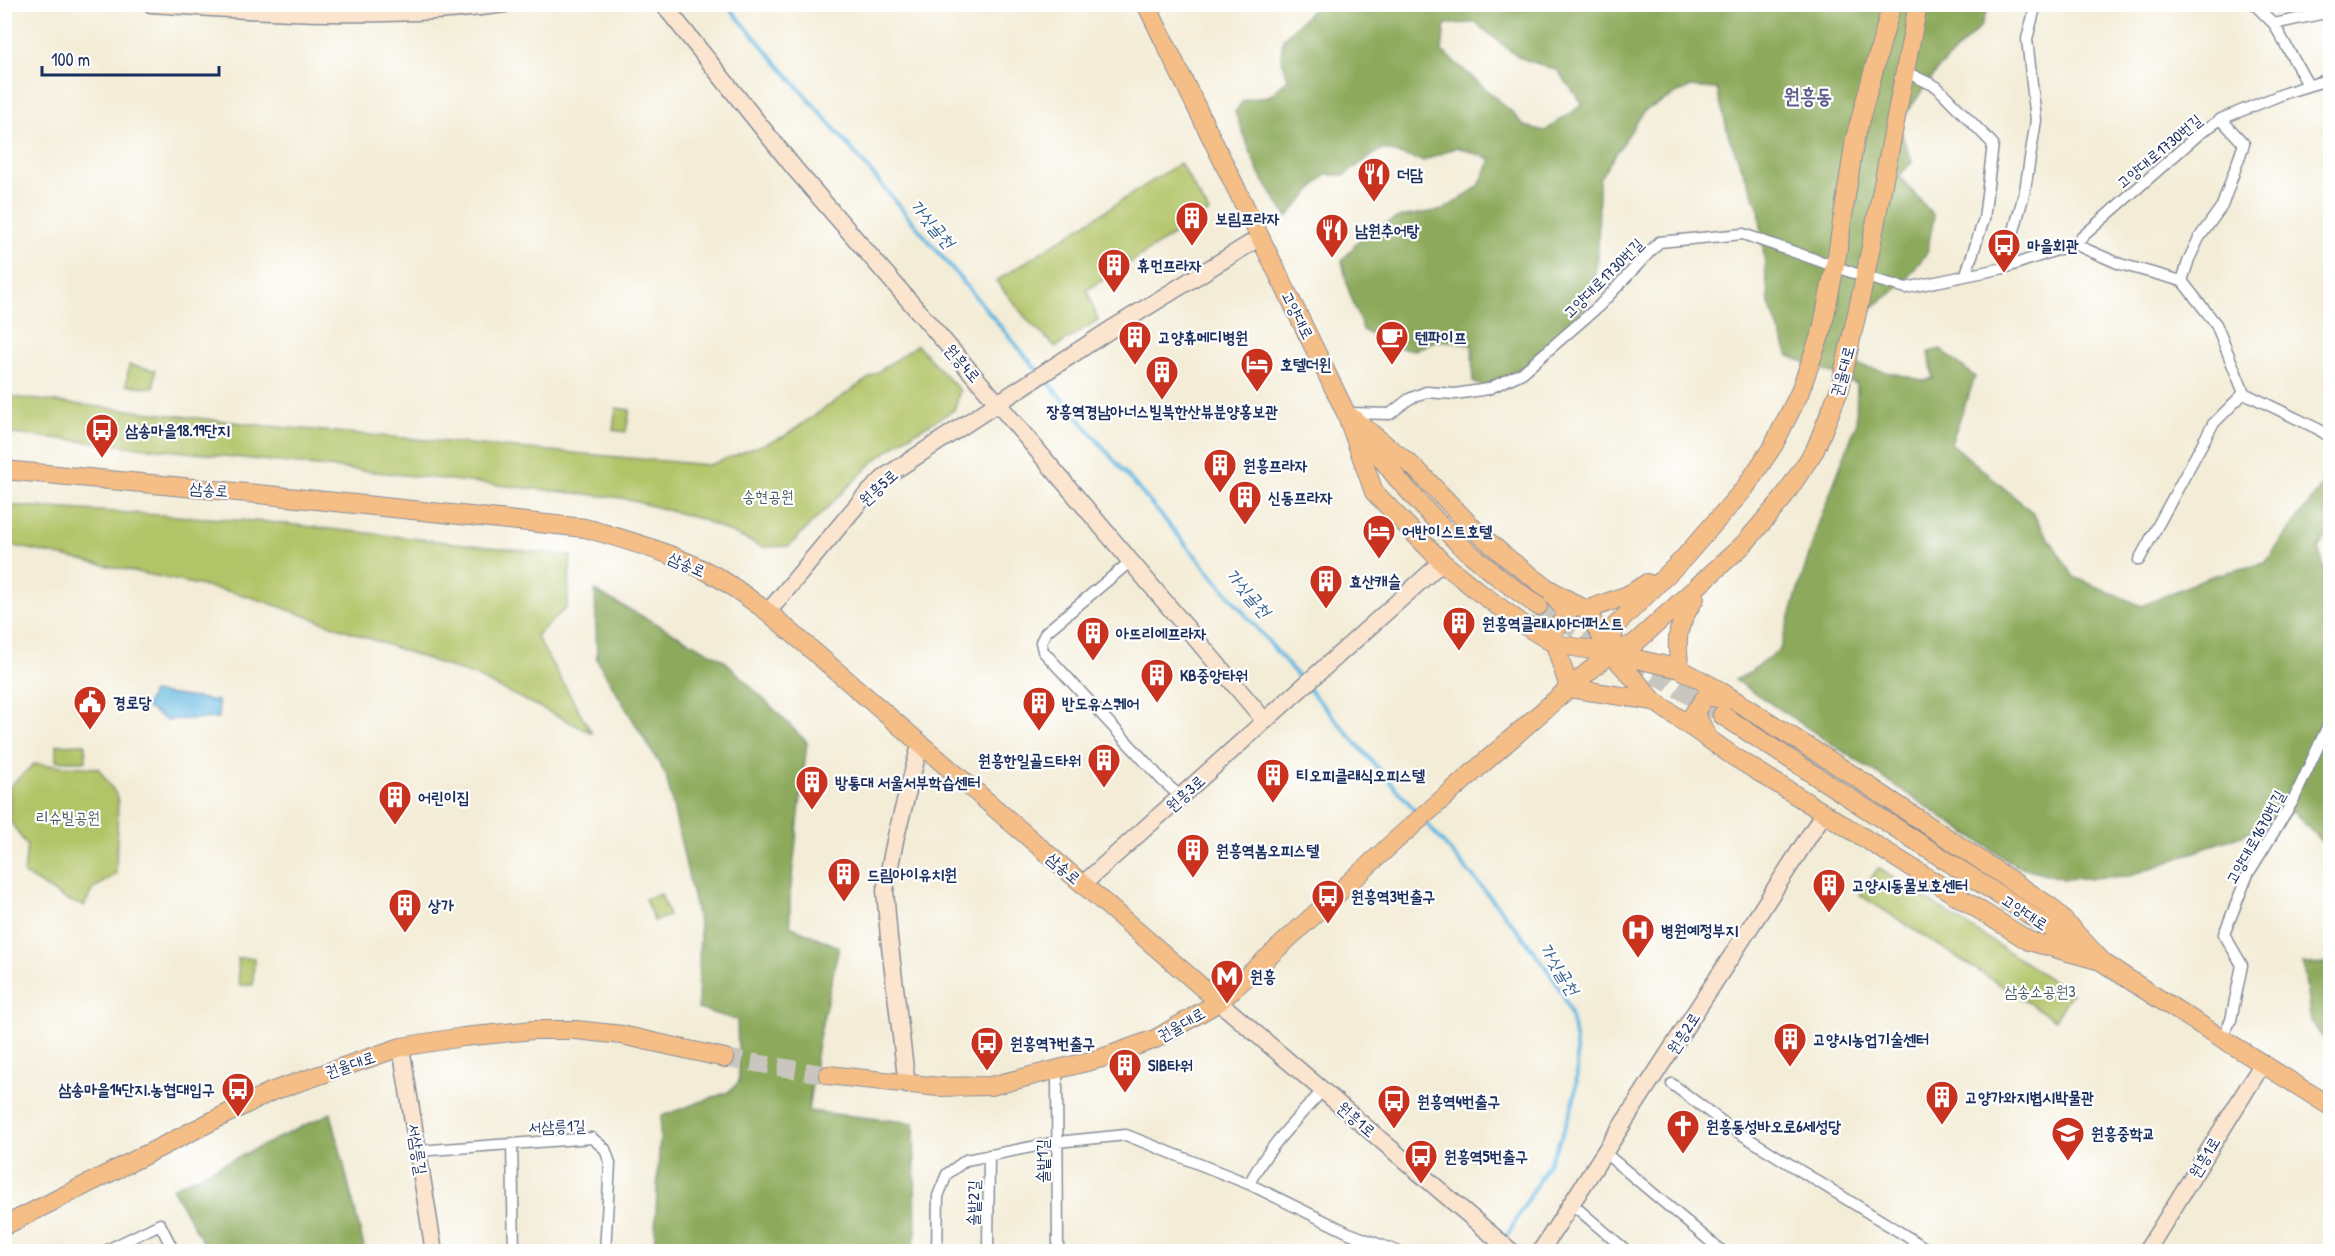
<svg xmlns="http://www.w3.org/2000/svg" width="2335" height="1256" font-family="'Patrick Hand','Poor Story',sans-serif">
  <rect width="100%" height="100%" fill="#fff"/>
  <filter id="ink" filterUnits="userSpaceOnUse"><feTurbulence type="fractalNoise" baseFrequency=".0167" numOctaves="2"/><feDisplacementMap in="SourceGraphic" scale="12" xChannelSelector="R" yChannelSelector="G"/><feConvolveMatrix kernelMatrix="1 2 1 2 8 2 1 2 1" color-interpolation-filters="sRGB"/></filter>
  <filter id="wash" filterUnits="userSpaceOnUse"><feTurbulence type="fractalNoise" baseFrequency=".008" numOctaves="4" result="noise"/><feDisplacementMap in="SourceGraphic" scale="24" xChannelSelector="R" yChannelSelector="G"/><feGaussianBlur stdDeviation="1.35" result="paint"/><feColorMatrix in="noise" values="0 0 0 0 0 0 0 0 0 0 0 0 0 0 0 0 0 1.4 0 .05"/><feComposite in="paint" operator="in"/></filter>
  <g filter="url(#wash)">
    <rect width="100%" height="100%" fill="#f3ecd6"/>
    <path fill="#b2c468" stroke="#667a63" stroke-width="1.5" d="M1180,163L1209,212L1087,290L1098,320L1056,347L1030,323L996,281Z
      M917,345L960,391L954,410L907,437L873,462L789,546L762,547L701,519L622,498L5,433V396L268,426L709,465L783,437Z
      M129,365L155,370L154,388L126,385Z
      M616,408L630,410L626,432L613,430Z
      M4,505L268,522L571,556L567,607L536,636L592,733L475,676L269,603L240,594L5,544Z
      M85,744L86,761H56V745Z
      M34,764L98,768L118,797L116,874L93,889L84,906L65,899L24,874L27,846L10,821V786Z
      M1878,868L2072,993L2055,1020L1860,895Z
      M661,894L669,916L654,921L645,899Z
      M238,958H254L253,985H239Z"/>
    <path fill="#8daa5c" stroke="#546c5d" stroke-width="1.5" fill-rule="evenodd" d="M1317,5H1990L1980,27L1940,67L1898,124L1912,162L1899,176L1934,216L1927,253L1901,286L1874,306L1849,335L1854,364L1925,381L1933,378L1929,352L1941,349L1975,377L1951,443L2031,511L2074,577L2142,606L2208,577L2265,563L2330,475V532L2318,548L2330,586V594L2321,613L2330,631V851L2293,811L2257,829L2130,876L2063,879L2015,865L1735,680L1747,674L1780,649L1818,525L1856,425L1857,384L1789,356L1769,304L1759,209L1729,137L1717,89L1689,87L1644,111L1599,179L1598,257L1588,304L1522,373L1488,389L1473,382L1472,345L1437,340L1415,350L1389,346L1363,330L1348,288L1342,261L1365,233L1399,217L1443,210L1479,186L1491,159L1457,147L1423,161L1382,149L1344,175H1325L1287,217L1259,174L1235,112L1243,101L1271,95L1288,79L1281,57L1283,39ZM1476,23L1518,57L1557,70L1583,104L1545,131L1524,126L1513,113L1442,51L1445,24Z
      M595,591L724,660L807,742L790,895V926L839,947L818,1042L808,1111L914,1123L916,1234L911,1251H654L661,1116L728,1092L739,1082L737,1020L698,1009L700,928L666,775L597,660Z
      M2330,963V1047L2311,1022L2303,964Z
      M331,1113L365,1251H208L172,1188Z"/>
    <path fill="#64b7e0" stroke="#40739f" stroke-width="1.5" d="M152,692L218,701L219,718L166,720L146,707Z"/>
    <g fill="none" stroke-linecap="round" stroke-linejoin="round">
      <path stroke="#64b7e0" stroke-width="4" d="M726,4L843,139L1038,371
        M1045,379L1302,681
        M1307,687L1419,815
        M1426,823C1460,862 1494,900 1526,941C1540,960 1557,980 1566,1002C1578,1031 1581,1081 1571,1110C1556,1157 1528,1197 1505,1240"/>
    </g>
  </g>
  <g filter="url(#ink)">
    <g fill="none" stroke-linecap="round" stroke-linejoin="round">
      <path stroke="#c8c6be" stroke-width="18" stroke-dasharray="18 9" stroke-linecap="butt" d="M1538,606L1722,715
        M725,1058L828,1075"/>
      <g stroke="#878e9a" stroke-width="13">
        <path id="street" d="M2254,4L2274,24
          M1904,71L1937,87L1993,144L1984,219L1966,274
          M2308,85L2274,24L2330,12
          M2074,244L2120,264L2182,281L2216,324L2244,393L2318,429L2330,437
          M2004,268L2025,190L2036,120L2027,39L2036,4
          M2182,281L2189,259L2199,238L2222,206L2244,144L2221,119
          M1349,413L1390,414L1409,399L1426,392L1455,394L1488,389L1522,373L1599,306L1659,242L1743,234L1865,277L1906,288L2004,268L2074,244L2198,135L2221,119L2288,92L2330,79
          M2139,560L2213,424L2244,393
          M1131,561L1046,632L1041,642L1043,651L1163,781L1181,797
          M2222,1037L2231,1020L2242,965L2224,934L2248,874L2293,801L2330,721
          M1057,1070L1058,1252
          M1672,1084L1728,1126L1932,1252
          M512,1143L514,1252
          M418,1151L592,1138L605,1149L610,1163L605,1252
          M1605,1153L1723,1252
          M1249,1184C1267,1148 1296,1120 1323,1090
          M1572,1204L1628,1252
          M103,1252L160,1224L174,1252
          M937,1252L938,1196L947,1174L966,1160L1057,1142L1126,1135L1249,1184L1349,1233L1399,1252
          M988,1252L989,1155"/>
      </g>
      <g stroke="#878e9a" stroke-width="19">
        <path id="secondary" d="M151,4C266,12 390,20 505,4
          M663,4L795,169L989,393L1265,721
          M768,612L863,498L886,476L1113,328L1259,238
          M1083,884L1442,562
          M1219,1002L1512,1252
          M401,1047L434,1252
          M907,1085L889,938L885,890L896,836L920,745
          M1540,1252L1824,813
          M2146,1252L2263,1063"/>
      </g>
      <g stroke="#878e9a" stroke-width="20">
        <path id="primary" d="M1146,4L1346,413L1396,477L1426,510L1459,544L1497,576L1538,606
          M1346,413L1374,492L1442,562L1480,593L1524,625L1555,644L1611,653L1680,669L1717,689L1851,774L2051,907L2103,962
          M1346,413L1416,469L1475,530L1506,557L1547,588L1586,610L1611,653L1654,701L1733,756L2029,941L2101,961
          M4,470L268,495L585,528C630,541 677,554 719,578C736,588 752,601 768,612L1219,1002
          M1586,610L1628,595L1647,583
          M1532,627L1553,632L1568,613L1553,596
          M1555,644L1569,688L1654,701
          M1611,653L1614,627L1682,560L1745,488L1773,446L1799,394L1822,330L1837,255L1855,138L1892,4
          M1680,669C1675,636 1677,626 1695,598
          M1722,715L2156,997L2330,1106
          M1706,733L1694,713L1706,696L1727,700
          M828,1075L939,1087L991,1086L1102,1058L1155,1039L1219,1002L1397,839L1569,688L1611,653L1634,644L1744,544L1781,501L1815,450L1840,388L1865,277L1918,4
          M4,1226L270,1092L401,1047L463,1037L534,1030H576L622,1035L725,1058"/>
      </g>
      <use href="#street" stroke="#fff" stroke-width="10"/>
      <use href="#secondary" stroke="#fbe5cf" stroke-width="16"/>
      <use href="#primary" stroke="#f6be87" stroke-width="18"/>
    </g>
  </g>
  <defs>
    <g id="restaurant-pin" transform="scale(1.725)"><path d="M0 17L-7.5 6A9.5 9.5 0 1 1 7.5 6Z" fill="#c8321e" stroke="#fff"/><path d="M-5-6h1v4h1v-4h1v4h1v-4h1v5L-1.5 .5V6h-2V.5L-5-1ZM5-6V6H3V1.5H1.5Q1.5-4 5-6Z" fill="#fff"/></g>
    <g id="building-pin" transform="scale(1.725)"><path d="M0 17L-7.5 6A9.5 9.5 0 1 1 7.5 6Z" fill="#c8321e" stroke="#fff"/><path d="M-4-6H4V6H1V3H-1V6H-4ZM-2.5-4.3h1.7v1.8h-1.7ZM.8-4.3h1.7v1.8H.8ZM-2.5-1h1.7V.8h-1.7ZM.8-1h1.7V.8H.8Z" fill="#fff"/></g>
    <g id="bus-pin" transform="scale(1.725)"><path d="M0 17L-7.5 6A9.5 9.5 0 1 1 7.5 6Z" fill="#c8321e" stroke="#fff"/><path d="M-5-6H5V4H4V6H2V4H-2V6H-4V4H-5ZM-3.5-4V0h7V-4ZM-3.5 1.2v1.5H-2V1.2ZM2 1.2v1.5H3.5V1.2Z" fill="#fff"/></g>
    <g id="cafe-pin" transform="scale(1.725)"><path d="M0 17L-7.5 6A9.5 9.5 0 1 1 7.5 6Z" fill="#c8321e" stroke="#fff"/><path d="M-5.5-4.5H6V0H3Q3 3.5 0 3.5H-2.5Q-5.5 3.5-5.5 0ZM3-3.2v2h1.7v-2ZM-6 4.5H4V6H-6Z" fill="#fff"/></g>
    <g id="hotel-pin" transform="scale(1.725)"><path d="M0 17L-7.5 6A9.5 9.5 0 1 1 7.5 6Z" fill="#c8321e" stroke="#fff"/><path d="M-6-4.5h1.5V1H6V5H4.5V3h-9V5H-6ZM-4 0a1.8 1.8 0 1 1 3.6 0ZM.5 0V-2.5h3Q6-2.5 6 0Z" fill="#fff"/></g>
    <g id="civic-pin" transform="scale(1.725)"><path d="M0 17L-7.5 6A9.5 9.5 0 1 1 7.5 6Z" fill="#c8321e" stroke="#fff"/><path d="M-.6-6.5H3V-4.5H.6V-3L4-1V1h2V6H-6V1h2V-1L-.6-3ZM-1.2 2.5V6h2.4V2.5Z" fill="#fff"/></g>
    <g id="hospital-pin" transform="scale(1.725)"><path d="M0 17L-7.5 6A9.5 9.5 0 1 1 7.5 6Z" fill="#c8321e" stroke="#fff"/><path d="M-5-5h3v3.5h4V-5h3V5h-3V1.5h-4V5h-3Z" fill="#fff"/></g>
    <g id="metro-pin" transform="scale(1.725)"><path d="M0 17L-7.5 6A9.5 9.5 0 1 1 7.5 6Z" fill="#c8321e" stroke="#fff"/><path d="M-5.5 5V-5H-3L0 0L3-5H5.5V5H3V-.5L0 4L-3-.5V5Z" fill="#fff"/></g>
    <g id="church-pin" transform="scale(1.725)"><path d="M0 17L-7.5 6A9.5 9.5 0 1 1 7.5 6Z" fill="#c8321e" stroke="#fff"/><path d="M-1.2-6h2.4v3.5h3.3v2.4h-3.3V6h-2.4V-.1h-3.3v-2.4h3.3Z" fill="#fff"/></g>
    <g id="school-pin" transform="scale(1.725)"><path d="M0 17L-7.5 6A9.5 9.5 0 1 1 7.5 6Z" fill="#c8321e" stroke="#fff"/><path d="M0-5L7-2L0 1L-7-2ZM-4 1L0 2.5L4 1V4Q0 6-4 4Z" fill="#fff"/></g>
  </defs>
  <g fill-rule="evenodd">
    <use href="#restaurant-pin" x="1374" y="174"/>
    <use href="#building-pin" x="1192" y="218"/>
    <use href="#restaurant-pin" x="1332" y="230"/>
    <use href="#bus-pin" x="2004" y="245"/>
    <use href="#building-pin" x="1114" y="265"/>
    <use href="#building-pin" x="1135" y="337"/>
    <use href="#cafe-pin" x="1392" y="337"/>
    <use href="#hotel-pin" x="1257" y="364"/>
    <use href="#building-pin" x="1162" y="372"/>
    <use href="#bus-pin" x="102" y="430"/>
    <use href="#building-pin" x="1220" y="465"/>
    <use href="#building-pin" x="1245" y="497"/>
    <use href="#hotel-pin" x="1379" y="531"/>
    <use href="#building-pin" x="1326" y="581"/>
    <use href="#building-pin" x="1459" y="623"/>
    <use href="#building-pin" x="1093" y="633"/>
    <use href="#building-pin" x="1157" y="675"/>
    <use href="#civic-pin" x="90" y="702"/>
    <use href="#building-pin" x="1039" y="703"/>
    <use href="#building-pin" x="1104" y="760"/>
    <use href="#building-pin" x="1273" y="775"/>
    <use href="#building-pin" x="812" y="782"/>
    <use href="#building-pin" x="395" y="797"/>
    <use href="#building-pin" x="1193" y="850"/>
    <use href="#building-pin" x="844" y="874"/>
    <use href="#building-pin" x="1829" y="885"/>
    <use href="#bus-pin" x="1328" y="896"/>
    <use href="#building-pin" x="405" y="905"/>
    <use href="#hospital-pin" x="1638" y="930"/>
    <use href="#metro-pin" x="1227" y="976"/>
    <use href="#building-pin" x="1790" y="1039"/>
    <use href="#bus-pin" x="987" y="1043"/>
    <use href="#building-pin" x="1125" y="1065"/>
    <use href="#bus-pin" x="238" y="1089"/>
    <use href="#building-pin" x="1942" y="1097"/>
    <use href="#bus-pin" x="1394" y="1101"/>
    <use href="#church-pin" x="1683" y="1126"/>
    <use href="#school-pin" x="2068" y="1133"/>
    <use href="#bus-pin" x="1421" y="1156"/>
  </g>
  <g text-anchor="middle" stroke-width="4.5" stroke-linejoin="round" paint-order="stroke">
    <g font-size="16" fill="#1b2f5e" stroke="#fff">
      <text transform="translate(2159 151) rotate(-40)" y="6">고양대로1730번길</text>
      <text transform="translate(1603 278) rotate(-45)" y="6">고양대로1730번길</text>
      <text transform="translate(1298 315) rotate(63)" y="6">고양대로</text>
      <text transform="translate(963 363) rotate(49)" y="6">원흥4로</text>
      <text transform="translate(1842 371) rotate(-75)" y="6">권율대로</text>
      <text transform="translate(878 487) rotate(-42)" y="6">원흥5로</text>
      <text transform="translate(209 489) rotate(5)" y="6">삼송로</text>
      <text transform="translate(687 564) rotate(24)" y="6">삼송로</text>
      <text transform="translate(1185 793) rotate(-42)" y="6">원흥3로</text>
      <text transform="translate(2255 837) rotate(-61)" y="6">고양대로1670번길</text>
      <text transform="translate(1064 868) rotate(41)" y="6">삼송로</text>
      <text transform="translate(2025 912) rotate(33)" y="6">고양대로</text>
      <text transform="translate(1181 1024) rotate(-30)" y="6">권율대로</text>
      <text transform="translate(1683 1033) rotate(-57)" y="6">원흥2로</text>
      <text transform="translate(350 1064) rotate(-19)" y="6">권율대로</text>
      <text transform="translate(1357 1119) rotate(41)" y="6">원흥1로</text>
      <text transform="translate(557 1126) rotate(-2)" y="6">서삼릉1길</text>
      <text transform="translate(418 1149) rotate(81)" y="6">서삼릉길</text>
      <text transform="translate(2204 1157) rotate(-59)" y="6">원흥1로</text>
      <text transform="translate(1042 1161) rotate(-90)" y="6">솔밭1길</text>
      <text transform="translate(973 1203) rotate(-89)" y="6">솔밭2길</text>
    </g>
    <g font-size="16" font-weight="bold" fill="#1b2f5e" stroke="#fff" text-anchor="start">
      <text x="1397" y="180">더담</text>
      <text x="1215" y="224">보림프라자</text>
      <text x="1355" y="236">남원추어탕</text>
      <text x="2027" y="251">마을회관</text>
      <text x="1137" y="271">휴먼프라자</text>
      <text x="1158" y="343">고양휴메디병원</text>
      <text x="1415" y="343">텐파이프</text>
      <text x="1280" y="370">호텔더윈</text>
      <text x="1162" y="417" text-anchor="middle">장흥역경남아너스빌북한산뷰분양홍보관</text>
      <text x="125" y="436">삼송마을18.19단지</text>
      <text x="1243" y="471">원흥프라자</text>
      <text x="1268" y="503">신동프라자</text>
      <text x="1402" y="537">어반이스트호텔</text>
      <text x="1349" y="587">효산캐슬</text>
      <text x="1482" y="629">원흥역클래시아더퍼스트</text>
      <text x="1116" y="639">아뜨리에프라자</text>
      <text x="1180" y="681">KB중앙타워</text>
      <text x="113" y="708">경로당</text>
      <text x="1062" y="709">반도유스퀘어</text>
      <text x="1081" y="766" text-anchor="end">원흥한일골드타워</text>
      <text x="1296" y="781">티오피클래식오피스텔</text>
      <text x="835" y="788">방통대 서울서부학습센터</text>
      <text x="418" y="803">어린이집</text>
      <text x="1216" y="856">원흥역봄오피스텔</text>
      <text x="867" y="880">드림아이유치원</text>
      <text x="1852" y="891">고양시동물보호센터</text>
      <text x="1351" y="902">원흥역3번출구</text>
      <text x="428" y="911">상가</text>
      <text x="1661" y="936">병원예정부지</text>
      <text x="1250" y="982">원흥</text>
      <text x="1813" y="1045">고양시농업기술센터</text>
      <text x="1010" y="1049">원흥역7번출구</text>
      <text x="1148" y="1071">SIB타워</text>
      <text x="215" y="1095" text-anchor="end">삼송마을14단지.농협대입구</text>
      <text x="1965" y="1103">고양가와지볍시박물관</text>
      <text x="1417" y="1107">원흥역4번출구</text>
      <text x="1706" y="1132">원흥동성바오로6세성당</text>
      <text x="2091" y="1139">원흥중학교</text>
      <text x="1444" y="1162">원흥역5번출구</text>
    </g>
    <g font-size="16" fill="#485c61" stroke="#fff">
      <text x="768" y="502">송현공원</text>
      <text x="68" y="823">리슈빌공원</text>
      <text x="2040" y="997">삼송소공원3</text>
    </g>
    <g font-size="18" font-style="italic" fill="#355f8c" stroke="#fff">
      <text transform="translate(932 224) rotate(49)" y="6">가싯골천</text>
      <text transform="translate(1248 593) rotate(49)" y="6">가싯골천</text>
      <text transform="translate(1559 969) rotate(58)" y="6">가싯골천</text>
    </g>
    <g font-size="20" font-weight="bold" fill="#5c5e89" stroke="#fff">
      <text x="1808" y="103">원흥동</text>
    </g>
  </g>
  <rect width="2335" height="1256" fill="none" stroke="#fff" stroke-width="24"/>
  <path d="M42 66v9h177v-9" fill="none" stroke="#1b2f5e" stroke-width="3"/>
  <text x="51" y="66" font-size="18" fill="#1b2f5e" stroke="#ffffff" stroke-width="4.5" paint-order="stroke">100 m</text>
</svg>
